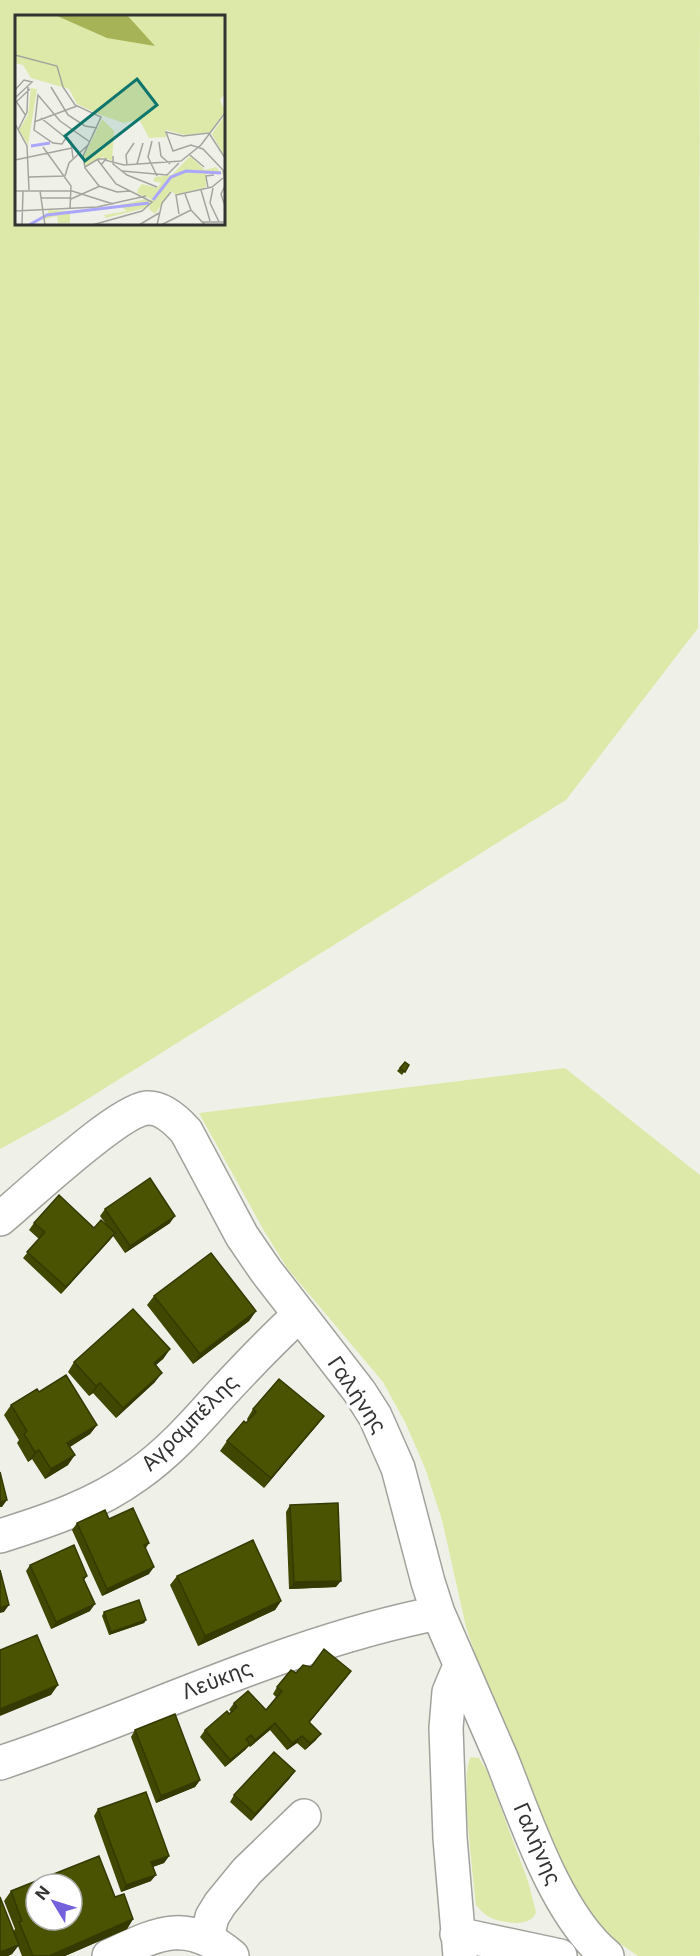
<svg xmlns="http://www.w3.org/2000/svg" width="700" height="1956" font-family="Inter,sans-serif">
  <rect width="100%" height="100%" fill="#eff1e9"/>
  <path fill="#dde9a9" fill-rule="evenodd" d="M0,0H700L698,628L566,800L62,1115L0,1149ZM16,16H224V224H16Z
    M565,1068L700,1175V1956H638L615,1940L599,1924L566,1879L508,1742L476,1657L466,1627L442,1520L425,1468L406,1424L383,1382L287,1268L263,1229L199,1113Z
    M471,1757L479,1758L487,1771L528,1881L536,1912C532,1928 503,1923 491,1918C485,1915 480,1910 476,1905C474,1880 459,1773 471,1757Z"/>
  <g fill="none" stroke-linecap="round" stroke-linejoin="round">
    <g stroke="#a1a29b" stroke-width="36">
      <path id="minor" d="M0,1219C28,1196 117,1111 147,1108C162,1107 176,1120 186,1131L242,1236L266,1271L359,1391L375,1416L398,1468L428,1582L438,1613C459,1662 481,1711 502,1760C526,1821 557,1915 607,1956
        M0,1536C48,1521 96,1505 137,1475C170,1452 196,1422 222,1393C247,1366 272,1340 299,1315
        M0,1763C147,1714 285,1643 438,1613
        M457,1934L560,1956
        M207,1938L212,1917L220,1904L247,1871L304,1816
        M109,1956C157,1934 186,1917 232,1956
        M460,1956L450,1838L446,1728L449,1692L460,1666"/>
    </g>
    <use href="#minor" stroke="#fff" stroke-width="33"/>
  </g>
  <path fill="#404701" d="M405,1062L409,1065L402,1075L397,1071Z
    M105,1209L170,1223L125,1253L113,1236L61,1294L23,1258L39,1239L29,1230L34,1223L94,1228L105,1223L100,1216Z
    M154,1296L256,1311L249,1321L193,1364L147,1305Z
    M170,1349L163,1359L155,1365V1382L116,1418L93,1393L89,1396L68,1372L74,1362Z
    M11,1405L97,1425L90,1434L70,1447L68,1465L45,1479L32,1459L28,1462L17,1443L19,1440L4,1415Z
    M253,1409L324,1416L317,1425L264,1488L220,1451L227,1441L248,1421L247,1419Z
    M290,1505L336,1587L289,1589L286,1512Z
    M109,1519L149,1543L146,1548L149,1574L102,1596L72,1530L77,1523Z
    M30,1565L87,1576L84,1580L90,1611L51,1629L26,1571Z
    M177,1576L281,1601L275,1610L198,1646L170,1585Z
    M104,1612L146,1620L144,1623L109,1635L102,1616Z
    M311,1667L351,1671L309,1723L316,1740L305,1750L297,1743L287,1750L270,1730L250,1747L249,1746L245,1750L225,1767L200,1737L205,1730L231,1712L229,1710L234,1703L266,1710L276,1697L273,1694L277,1687L296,1673Z
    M135,1730L200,1780L195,1787L156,1803L131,1737Z
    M290,1778L251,1821L230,1802L234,1795Z
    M98,1809L169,1856L164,1863L153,1867L151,1881L121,1892L94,1816Z
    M11,1891L115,1897L133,1919L127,1929L65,1956H22L18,1946L12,1954L8,1956H0L15,1929L4,1901Z"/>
  <path fill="#343a01" d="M175,1216L170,1223L125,1253L130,1246Z
    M115,1233L110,1240L61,1294L66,1287Z
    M256,1311L249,1321L193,1364L200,1354Z
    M170,1349L163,1359L147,1373L154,1363Z
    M162,1373L155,1382L116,1418L123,1408Z
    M100,1383L93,1393L89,1396L96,1386Z
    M324,1416L317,1425L264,1488L271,1478Z
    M97,1425L90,1434L60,1453L67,1443Z
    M39,1450L32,1459L28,1462L35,1452Z
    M75,1455L68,1465L45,1479L51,1469Z
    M7,1500L2,1507H0V1502Z
    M154,1567L149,1574L102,1596L107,1589Z
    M341,1581L336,1587L289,1589L294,1582Z
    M281,1601L275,1610L198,1646L205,1636Z
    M95,1604L90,1611L51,1629L56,1622Z
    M9,1605L4,1612L0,1613V1608Z
    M146,1620L144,1623L109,1635L111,1632Z
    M351,1671L346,1678L304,1729L309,1722Z
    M58,1685L51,1695L0,1716V1709Z
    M275,1723L270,1730L250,1747L255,1740Z
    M321,1734L316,1740L305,1750L310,1743Z
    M302,1736L297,1743L287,1750L292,1743Z
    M250,1744L245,1750L225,1767L230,1760Z
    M295,1771L290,1778L251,1821L255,1814Z
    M200,1780L195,1787L156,1803L161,1796Z
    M169,1856L164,1863L146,1869L151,1862Z
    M156,1875L151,1881L121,1892L126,1885Z
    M133,1919L127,1929L65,1956H49Z
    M19,1945L12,1954L8,1956H0V1952Z"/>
  <path fill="#4a5301" stroke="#343a01" stroke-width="1.5" fill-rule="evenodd" d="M405,1062L409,1065L405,1072L400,1068Z
    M150,1178L175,1216L130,1246L105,1209Z
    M59,1195L94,1228L101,1220L115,1233L66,1287L27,1252L45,1232L34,1223Z
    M211,1253L256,1311L200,1354L154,1296Z
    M133,1309L170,1349L154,1363L162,1373L123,1408L100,1383L96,1386L74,1362Z
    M66,1375L97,1425L67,1443L75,1455L51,1469L39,1450L35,1452L24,1434L27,1431L11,1405L37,1389L39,1392Z
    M279,1379L324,1416L271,1478L227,1441L244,1421L246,1423L256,1412L253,1409Z
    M0,1472L7,1500L0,1502Z
    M338,1503L341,1581L294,1582L290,1505Z
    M133,1508L149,1543L144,1545L154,1567L107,1589L77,1523L105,1510L109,1519Z
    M253,1540L281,1601L205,1636L177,1576Z
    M74,1545L87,1576L83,1578L95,1604L56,1622L30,1565Z
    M0,1570L9,1605L0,1608Z
    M139,1600L146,1620L111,1632L104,1612Z
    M37,1635L58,1685L0,1709V1650Z
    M324,1649L351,1671L309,1722L321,1734L310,1743L302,1736L292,1743L275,1723L255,1740L251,1735L246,1739L250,1744L230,1760L205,1730L227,1711L229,1714L237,1707L234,1703L248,1691L266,1710L282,1691L277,1687L291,1670L296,1673L303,1665L311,1667Z
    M175,1714L200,1780L161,1796L135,1730Z
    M274,1752L295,1771L255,1814L234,1795Z
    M146,1792L169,1856L151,1862L156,1875L126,1885L98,1809Z
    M99,1856L115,1897L124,1894L133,1919L49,1956H33L19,1922L22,1921L11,1891ZM36,1884H72V1920H36Z
    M0,1897L19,1945L0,1952Z"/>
  <g text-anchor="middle" stroke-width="6" stroke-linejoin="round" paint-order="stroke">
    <g font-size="21" fill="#333431" stroke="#fff">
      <text transform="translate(357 1395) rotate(56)" y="7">Γαλήνης</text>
      <text transform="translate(190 1423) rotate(-45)" y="7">Αγραμπέλης</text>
      <text transform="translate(217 1680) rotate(-21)" y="7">Λεύκης</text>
      <text transform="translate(537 1844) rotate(66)" y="7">Γαλήνης</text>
    </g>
  </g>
  <g transform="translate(15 15)">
    <rect width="210" height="210" fill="#eff1e9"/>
    <path d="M0,0H210V79L205,85L210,96L196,117L170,120L151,115V122L134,123L124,104L109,108L83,99L62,89L54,74L16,63L8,50L0,48ZM16,73L22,74L13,130L4,115L13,100ZM210,100V142L197,119ZM87,104L99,116L97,146L88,142L71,151L68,143ZM175,141L190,155L201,152L208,159H191V172L184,174L161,180L156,176L140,199L134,194L136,184L122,178L123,174L127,169L142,173L146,168L138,166L140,162L157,160ZM131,184L136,186L130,193L91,203L89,200L112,196L104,190ZM34,195L55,196V208H43L42,201L30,204Z" fill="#dde9a9"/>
    <path d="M40,0H112L140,31L92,23Z" fill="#a6b457"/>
    <path fill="none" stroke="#aaa6fa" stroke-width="3" d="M16,131L35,128M138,185L156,162L171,156L206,158M14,210L32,200L134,188"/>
    <path fill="none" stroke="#a4a59f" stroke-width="1.5" d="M0,40L42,51L48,72L60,90L86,102L68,141L70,153L84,171L102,177L115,176M36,72L53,100L70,111L82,113M0,75L9,65L17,67L0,83M1,86L11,101M0,88L15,74M26,103L56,127L58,143M19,107L62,91M0,109L12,131L14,175M3,115L12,97L13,72M51,123L47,129L38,128L19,115L23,80L45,106L75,127M137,126L133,142L142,161M144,127L146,141L155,149M28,132L56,171L55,194M175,140L189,152M98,141V149L112,160L142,172M210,143L194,118L168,121L151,117L158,136L176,130L188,134L208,155L210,166M0,145L57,133M122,149L128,128M86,150L90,145L109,150L166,146L186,130L210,98M112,150L111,140L119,128M70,152L83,144H92M107,156L152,160L164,148M14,162L50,161L54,148L74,129M210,171L206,179L210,191M193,173L191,161L199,160M198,173L195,188L204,207M186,175L195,206M0,176H57L98,189M25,176L30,210M170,179L176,195L190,210M26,183H56M56,184L85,171M0,196L82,192L131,181M164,199L161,180L197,172L208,163M187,207H210M7,210L8,176M77,210L127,196L137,187L101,169L82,144M124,210L144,198M142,210L147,188L156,177M146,210L176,195"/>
    <path fill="#0f766e" fill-opacity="0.15" stroke="#0f766e" stroke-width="3" d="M122,64L142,90L70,146L50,121Z"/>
    <rect width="210" height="210" fill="none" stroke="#333431" stroke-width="3"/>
  </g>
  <g transform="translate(54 1902) rotate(308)"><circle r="28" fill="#ffffff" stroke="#adaead" stroke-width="1.5"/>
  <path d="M0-4.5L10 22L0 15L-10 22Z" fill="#7362dc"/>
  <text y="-9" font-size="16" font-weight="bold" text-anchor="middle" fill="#333431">N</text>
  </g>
</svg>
